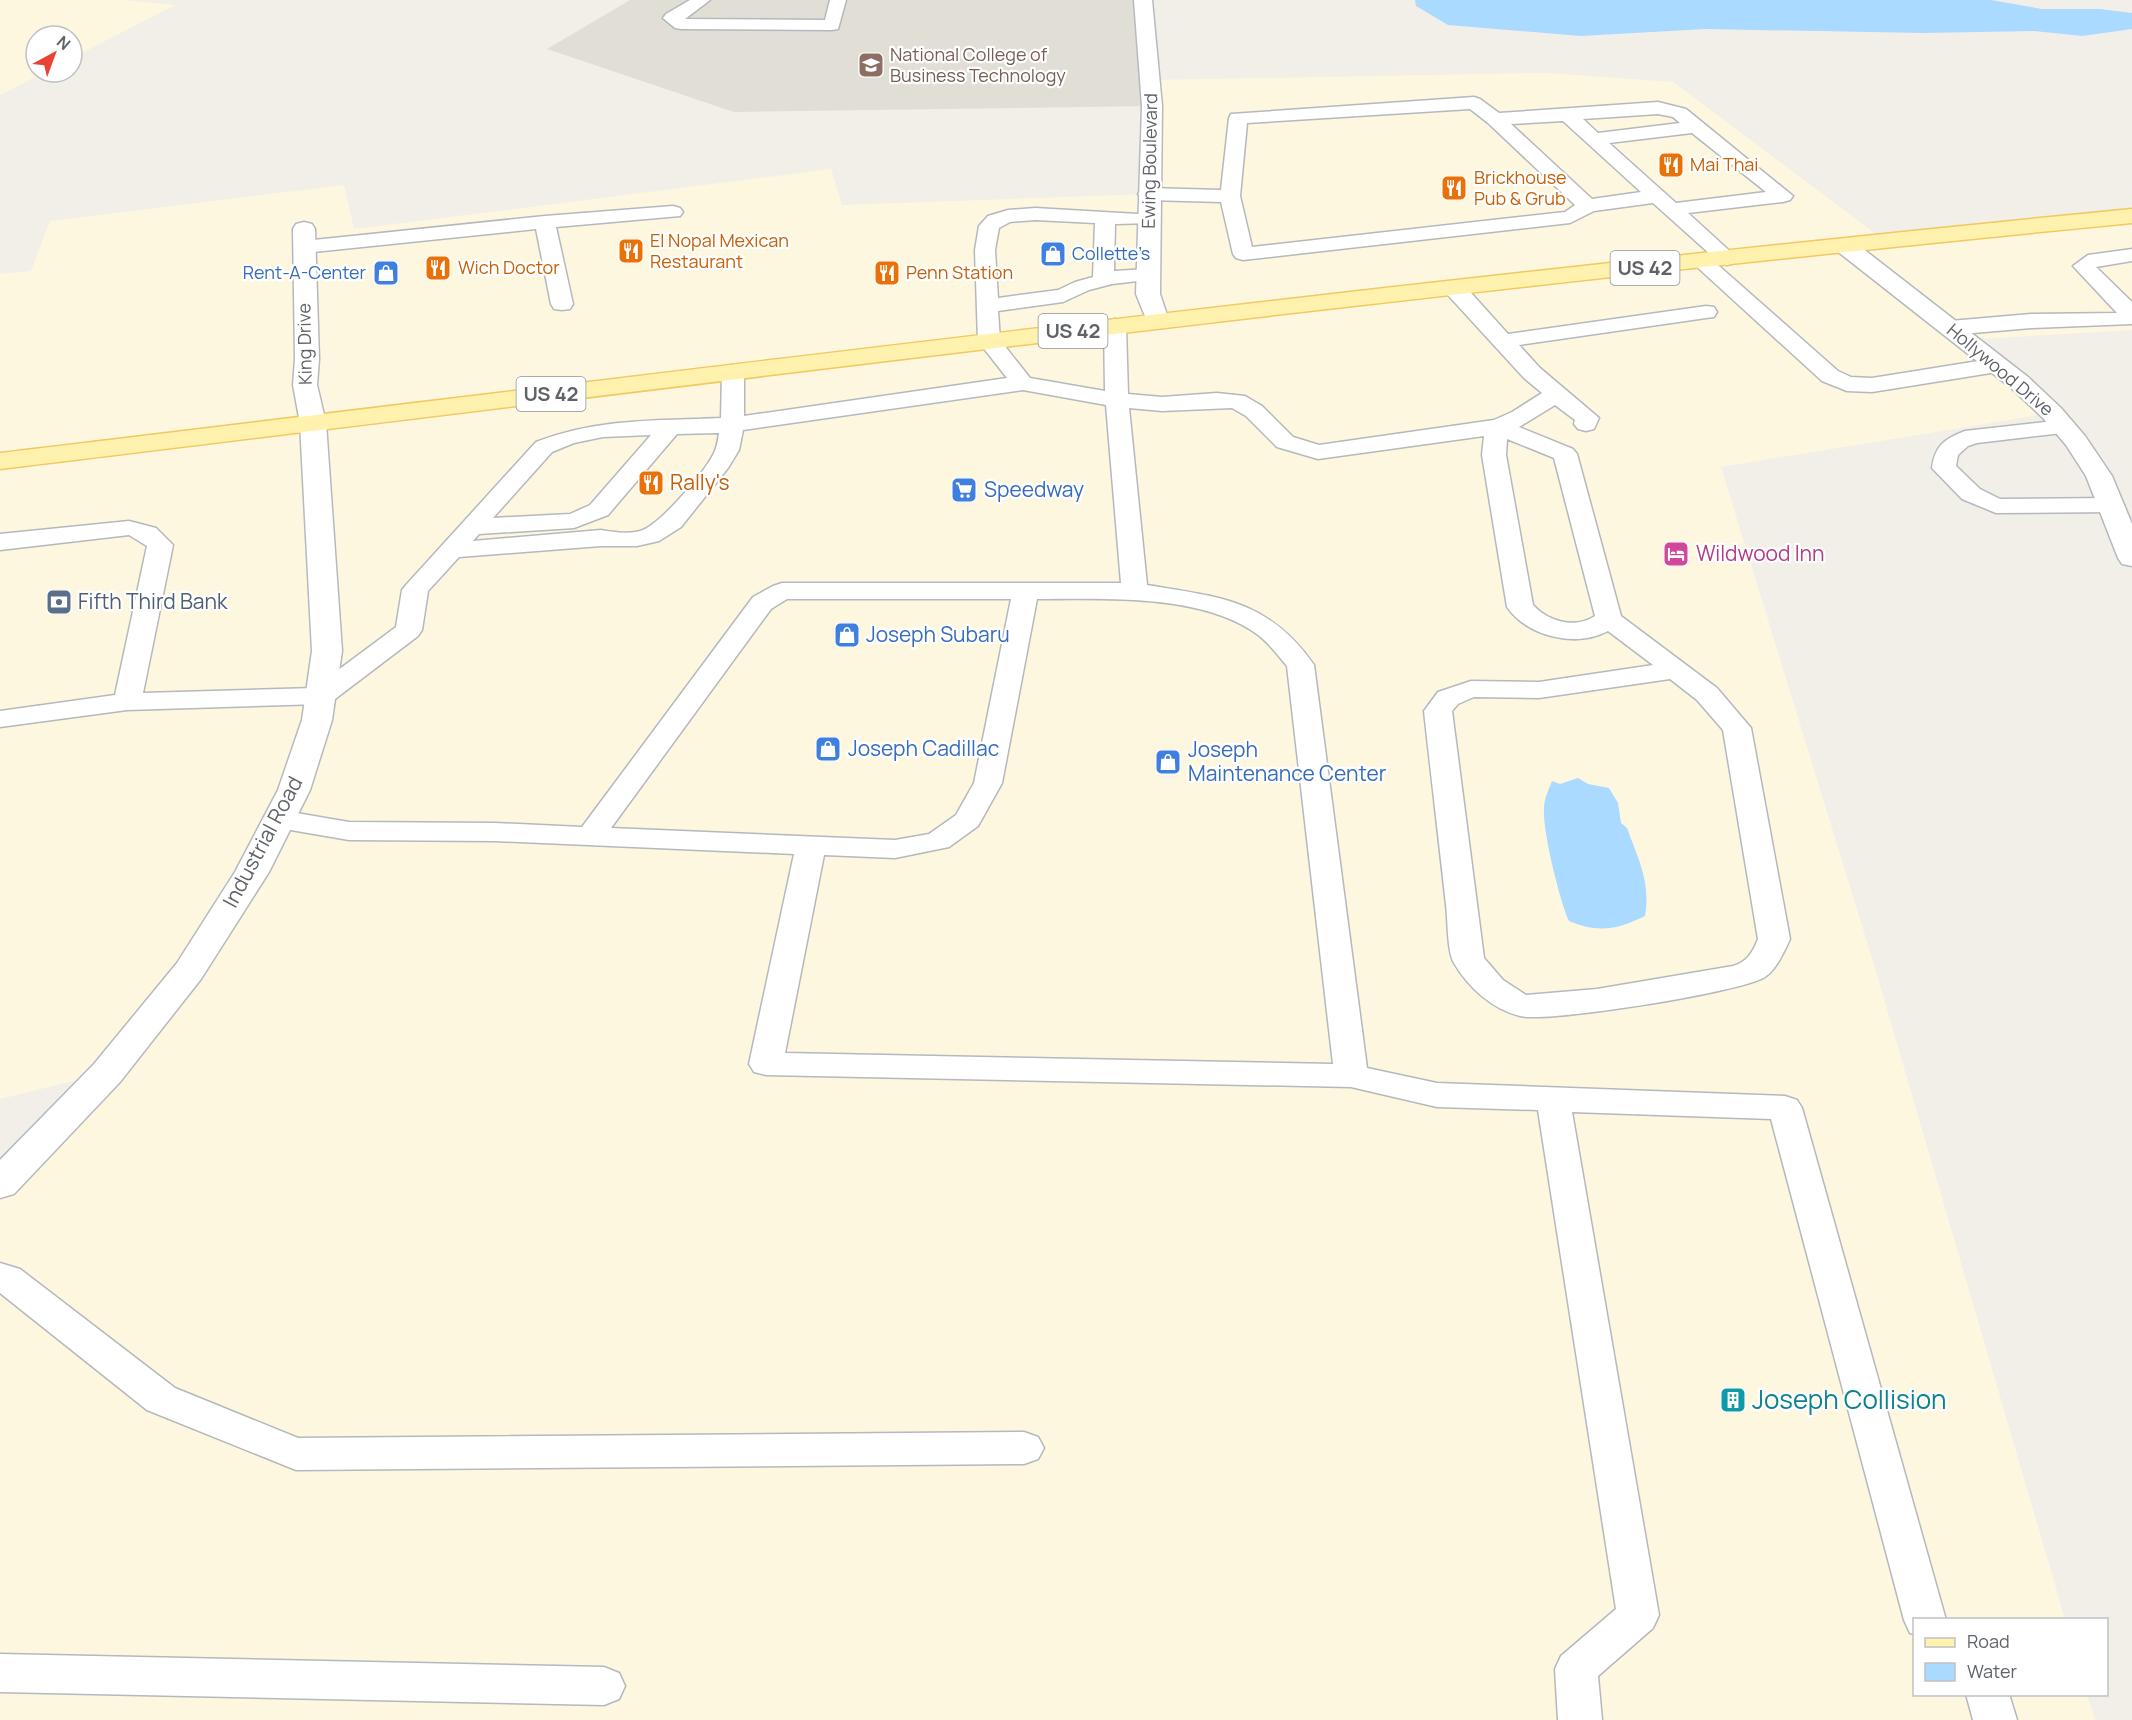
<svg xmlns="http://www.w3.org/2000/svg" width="2132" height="1720" font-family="Manrope,sans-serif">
  <rect width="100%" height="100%" fill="#f1efe8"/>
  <path fill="#fef7e0" d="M0,0H123L175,5L72,58V36H36V72H45L0,95Z
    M1547,73L1673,82L1885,241L2132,216V330L1966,340L2052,413L1721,467L1874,965L2065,1619L1914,1620V1694L2087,1695L2095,1720H0V1184L106,1073L0,1099V274L31,271L50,221L344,185L354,229L831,169L842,205L1148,194L1151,80Z"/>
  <path fill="#e1ded6" d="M630,0H1143L1152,106L734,112L547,49Z"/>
  <path fill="#aadaff" d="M1415,0H1991L2042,9H2100L2132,13V29L2082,36L2034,31L1923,33L1705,29L1581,36L1448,25L1416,6Z
    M1578,778L1588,784L1609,788L1618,803L1621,823L1627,828C1638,859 1651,882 1645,916C1617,930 1597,933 1569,921C1560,902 1542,829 1544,808C1544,799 1549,789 1552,781L1560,784Z"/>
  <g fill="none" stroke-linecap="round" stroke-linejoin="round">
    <g stroke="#b5b8bc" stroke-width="3">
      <path id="lane" d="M690,0H710L685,19L825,20L830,0H846L838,29L832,30L681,29L675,28L663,18L666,14Z
        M1474,97L1480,99L1499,113L1658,102L1686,109L1793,196L1790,200L1783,202L1688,213L1734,255L1737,259L1734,263L1727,265L1720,263L1653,203L1594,211L1570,223L1243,260L1236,258L1233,254L1221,202L1148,200L1141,198L1138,194L1141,190L1148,188L1221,190L1229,118L1231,114ZM1470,109L1488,123L1575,205L1565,212L1252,247L1240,196L1247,123ZM1658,114L1673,117L1680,123L1598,133L1583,119ZM1563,121L1641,192L1592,199L1511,124ZM1692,133L1766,192L1676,203L1609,143Z
        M673,206L680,208L683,212L680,216L556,227L573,304L570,309L562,310L554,309L551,304L536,229L304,253L297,251L294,247L297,243L304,241L545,216Z
        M1035,208L1155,215L1158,219L1155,223L1115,224L1114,271L1148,269L1155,271L1159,275L1155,279L1112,284L1089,290L1063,302L998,311L1000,340L1030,378L1105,391L1104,326L1107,321L1115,319L1123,321L1126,326L1128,394L1162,397L1217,393L1245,396L1262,406L1293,437L1319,445L1494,420L1512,412L1542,393L1524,378L1447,294L1444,289L1447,284L1455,283L1463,284L1508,334L1706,306L1714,307L1717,312L1714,317L1706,318L1519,345L1540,368L1599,418L1594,429L1586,431L1578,429L1574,424L1575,420L1555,405L1519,427L1573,449L1577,454L1621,616L1717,688L1751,728L1790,939C1784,952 1775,973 1761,979C1732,993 1549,1023 1520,1016C1492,1009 1468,987 1454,963C1447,951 1448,920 1446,905C1439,840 1431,776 1424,711L1438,692L1471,681L1539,682L1653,665L1608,631C1576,648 1528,637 1507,607L1482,455L1484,436L1318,459L1277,447L1246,416L1232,408L1162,411L1129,408L1147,585C1220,597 1269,600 1314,665L1367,1068L1437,1083L1785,1096L1797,1100L1802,1108L1946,1620H1914V1634L1910,1633L1904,1620L1771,1119L1572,1112L1659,1615L1653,1628L1598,1676L1602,1720H1558L1555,1669L1561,1656L1616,1609L1538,1110L1437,1107L1351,1087L766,1075L754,1072L749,1064L794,854L495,841L349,840L279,828L269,825L264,819L269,813L279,810L349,822L495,823L582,827L753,597L773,586L782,583H1121L1106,405L1023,390L743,430L739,450L728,468L681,527L659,541L637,546H601L459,557L428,591L422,630L418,636L331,702L321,704L127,710L0,727V711L115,695L147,546L129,535L0,550V534L129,521L156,528L173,545L143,693L314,688L396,627L402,590L406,585L536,442C598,418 656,421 721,418L722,372L725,367L733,365L741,367L744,372V416L1007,378L978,341L975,250L979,226L988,216L1008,210ZM1035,220L1095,223L1093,277L1075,282L1058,290L998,298L995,250L999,228L1010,222ZM719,433C718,440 717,448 713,455C703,474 662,522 643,530C630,535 614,532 601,530L473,541L479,534L574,528L608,515L677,434ZM651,435L590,505L570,514L493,518L552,452L574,443L603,437ZM1507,439L1554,458L1595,616C1575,629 1549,622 1533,605L1506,455ZM787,599H1011L974,783L956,815L929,834L895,840L611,828L771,609ZM1037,599C1102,599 1195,594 1251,630C1266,639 1276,653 1287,666L1333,1064L785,1053L824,855L895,858L949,847L978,826L1002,783ZM1670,679L1697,700L1723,730L1758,939C1753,952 1747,962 1733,966L1597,989L1526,995L1503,980L1484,958L1452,711L1458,704L1474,697L1539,698Z
        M2132,249V261L2096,267L2132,302V324L2031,328L1950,335L1942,333L1939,328L1942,323L1950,321L2031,314L2117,313L2073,266L2088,255Z
        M1703,256L1710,258L1838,371L1851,377L1872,378L1997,358L2005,360L2008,365L2005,370L1997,372L1872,392L1847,391L1822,381L1696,266L1693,262L1696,258Z
        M2063,420L2071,422L2075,427L2071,432L1977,443L1968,446L1958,455L1956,466L1980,489L2000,499L2112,498L2121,500L2124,505L2121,510L2112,512L1996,513L1962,499L1932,468C1935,446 1944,439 1965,431Z
        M0,1263L20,1269L175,1388L298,1438L1024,1432L1038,1437L1044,1448L1038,1459L1024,1464L296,1470L147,1410L0,1293Z
        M0,1654L604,1667L619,1673L625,1686L619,1699L604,1705L0,1692Z
        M1966,1694H2009L2017,1720H1973Z"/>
    </g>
    <g stroke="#b5b8bc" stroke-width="3">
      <path id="street" d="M304,222L312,224L315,229L319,359L317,385L326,423L322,428L313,431L304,428L300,423L293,385L295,359L293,229L296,224Z
        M1845,239L1853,241L2028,377L2061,408L2085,436L2112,476L2132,524V566L2122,564L2118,558L2086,476L2066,445L2043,418L2010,387L1837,251L1834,246L1837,241Z"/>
    </g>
    <g stroke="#b6babf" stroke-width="3">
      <path id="secondary" d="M1134,0H1152L1162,106L1160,294L1169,321L1165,326L1157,328L1149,326L1136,294L1142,106Z
        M313,415L322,418L326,423L342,651L332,720L310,790L269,872L201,979L120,1082L14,1194L0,1198V1160L94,1064L177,963L235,872L278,790L302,720L312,651L300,423L304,418Z"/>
    </g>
    <g stroke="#f2c960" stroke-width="3">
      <path id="primary" d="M2132,209V223C1420,292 710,383 0,469V453C710,368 1420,278 2132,209Z"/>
    </g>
    <use href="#lane" fill="#fff" fill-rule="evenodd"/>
    <use href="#street" fill="#fff" fill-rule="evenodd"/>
    <use href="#secondary" fill="#fff" fill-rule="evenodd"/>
    <use href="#primary" fill="#fff2af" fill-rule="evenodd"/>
  </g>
  <defs>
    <g id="university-square" transform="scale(1.35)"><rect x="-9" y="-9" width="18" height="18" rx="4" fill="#8d6e63" stroke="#fff"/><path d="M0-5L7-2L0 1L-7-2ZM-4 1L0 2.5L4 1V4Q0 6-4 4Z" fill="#fff"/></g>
    <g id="restaurant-square" transform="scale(1.35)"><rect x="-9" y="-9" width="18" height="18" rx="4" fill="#e8710a" stroke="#fff"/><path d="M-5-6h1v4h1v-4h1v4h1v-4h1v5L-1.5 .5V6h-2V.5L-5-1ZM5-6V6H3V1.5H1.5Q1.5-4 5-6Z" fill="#fff"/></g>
    <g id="shop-square" transform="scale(1.35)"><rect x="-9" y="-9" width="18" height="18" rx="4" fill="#3f7fe0" stroke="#fff"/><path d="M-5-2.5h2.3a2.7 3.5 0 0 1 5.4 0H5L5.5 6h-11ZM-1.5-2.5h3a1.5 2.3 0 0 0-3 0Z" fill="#fff"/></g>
    <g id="supermarket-square" transform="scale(1.35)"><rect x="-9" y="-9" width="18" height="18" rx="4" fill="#3f7fe0" stroke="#fff"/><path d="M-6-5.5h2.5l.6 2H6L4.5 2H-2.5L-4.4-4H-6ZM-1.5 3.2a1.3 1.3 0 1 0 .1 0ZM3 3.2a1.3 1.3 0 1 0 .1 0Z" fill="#fff"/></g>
    <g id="hotel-square" transform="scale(1.35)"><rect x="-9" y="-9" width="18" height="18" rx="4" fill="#d1479c" stroke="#fff"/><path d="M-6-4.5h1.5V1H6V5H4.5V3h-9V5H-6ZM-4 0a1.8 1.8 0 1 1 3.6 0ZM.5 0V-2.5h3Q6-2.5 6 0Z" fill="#fff"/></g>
    <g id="bank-square" transform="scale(1.35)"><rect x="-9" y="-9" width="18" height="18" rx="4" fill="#5c6f8a" stroke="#fff"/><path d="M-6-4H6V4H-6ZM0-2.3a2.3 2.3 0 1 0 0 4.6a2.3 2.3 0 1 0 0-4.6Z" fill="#fff"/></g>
    <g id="building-square" transform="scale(1.35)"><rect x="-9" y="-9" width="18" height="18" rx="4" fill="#0f9aa8" stroke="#fff"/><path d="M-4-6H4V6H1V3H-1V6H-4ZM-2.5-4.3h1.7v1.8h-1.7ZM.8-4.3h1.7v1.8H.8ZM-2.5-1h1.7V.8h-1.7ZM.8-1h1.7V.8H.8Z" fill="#fff"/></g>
  </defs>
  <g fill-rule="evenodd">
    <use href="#university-square" x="871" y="65"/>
    <use href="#restaurant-square" x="1671" y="165"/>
    <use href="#restaurant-square" x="1454" y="188"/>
    <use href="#restaurant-square" x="631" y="251"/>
    <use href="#shop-square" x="1053" y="254"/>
    <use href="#restaurant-square" x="438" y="268"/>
    <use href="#shop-square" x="386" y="273"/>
    <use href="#restaurant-square" x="887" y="273"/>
    <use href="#restaurant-square" x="651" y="483"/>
    <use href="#supermarket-square" x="964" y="490"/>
    <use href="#hotel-square" x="1676" y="554"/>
    <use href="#bank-square" x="59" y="602"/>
    <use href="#shop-square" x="847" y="635"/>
    <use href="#shop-square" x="828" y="749"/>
    <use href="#shop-square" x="1168" y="762"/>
    <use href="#building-square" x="1733" y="1400"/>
  </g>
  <g text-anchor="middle" stroke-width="4.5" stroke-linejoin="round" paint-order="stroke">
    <g font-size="18" fill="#785e54" stroke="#fff" text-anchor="start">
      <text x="890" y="61">National College of<tspan x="890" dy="21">Business Technology</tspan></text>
    </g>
    <g font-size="18" fill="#5f6368" stroke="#fff">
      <text transform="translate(1150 161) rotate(-89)" y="6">Ewing Boulevard</text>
      <text transform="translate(305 344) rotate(-91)" y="6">King Drive</text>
      <text transform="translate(2000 370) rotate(40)" y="6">Hollywood Drive</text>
    </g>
    <g font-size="18" fill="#c56008" stroke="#fff" text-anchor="start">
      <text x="1690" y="171">Mai Thai</text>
      <text x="1474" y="184">Brickhouse<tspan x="1474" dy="21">Pub &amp; Grub</tspan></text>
      <text x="650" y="247">El Nopal Mexican<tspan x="650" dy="21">Restaurant</tspan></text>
      <text x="458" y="274">Wich Doctor</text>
      <text x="906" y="279">Penn Station</text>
    </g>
    <g font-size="18" fill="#366cbe" stroke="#fff" text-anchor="start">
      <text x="1072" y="260">Collette’s</text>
      <text x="366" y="279" text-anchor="end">Rent-A-Center</text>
    </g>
    <g fill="#fff" stroke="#8f9295" stroke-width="1.5">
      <rect x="1610.5" y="251" width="69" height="34" rx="4.5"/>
      <rect x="1038.5" y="314" width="69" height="34" rx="4.5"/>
      <rect x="516.5" y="377" width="69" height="34" rx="4.5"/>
    </g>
    <g font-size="20" font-weight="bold" fill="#5f6368">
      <text x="1645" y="275">US 42</text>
      <text x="1073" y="338">US 42</text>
      <text x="551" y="401">US 42</text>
    </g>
    <g font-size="21" fill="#c56008" stroke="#fff" text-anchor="start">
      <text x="670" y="490">Rally's</text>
    </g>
    <g font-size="21" fill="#366cbe" stroke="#fff" text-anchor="start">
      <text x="984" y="497">Speedway</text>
      <text x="866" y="642">Joseph Subaru</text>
      <text x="848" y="756">Joseph Cadillac</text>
      <text x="1188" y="757">Joseph<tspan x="1188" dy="24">Maintenance Center</tspan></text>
    </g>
    <g font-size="21" fill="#b23c85" stroke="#fff" text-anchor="start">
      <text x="1696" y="561">Wildwood Inn</text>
    </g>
    <g font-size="21" fill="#4e5e75" stroke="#fff" text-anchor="start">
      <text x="78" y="609">Fifth Third Bank</text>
    </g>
    <g font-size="21" fill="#5f6368" stroke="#fff">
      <text transform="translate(263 842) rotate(-62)" y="7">Industrial Road</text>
    </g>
    <g font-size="26" fill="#0d838f" stroke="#fff" text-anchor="start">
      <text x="1752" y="1409">Joseph Collision</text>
    </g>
  </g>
  <rect x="1913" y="1618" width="195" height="78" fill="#ffffff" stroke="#bfc1c3" stroke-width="1.5"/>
  <rect x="1925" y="1638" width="30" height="9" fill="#fff2af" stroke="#bfc1c3" stroke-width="1.5"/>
  <text x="1967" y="1648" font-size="18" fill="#5f6368">Road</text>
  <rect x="1925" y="1663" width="30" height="18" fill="#aadaff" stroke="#bfc1c3" stroke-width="1.5"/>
  <text x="1967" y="1678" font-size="18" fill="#5f6368">Water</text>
  <g transform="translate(54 54) rotate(41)"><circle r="28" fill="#ffffff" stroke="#bfc1c3" stroke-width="1.5"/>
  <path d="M0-4.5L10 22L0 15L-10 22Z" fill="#ea4335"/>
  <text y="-9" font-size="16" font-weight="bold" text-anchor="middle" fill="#5f6368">N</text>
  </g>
</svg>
